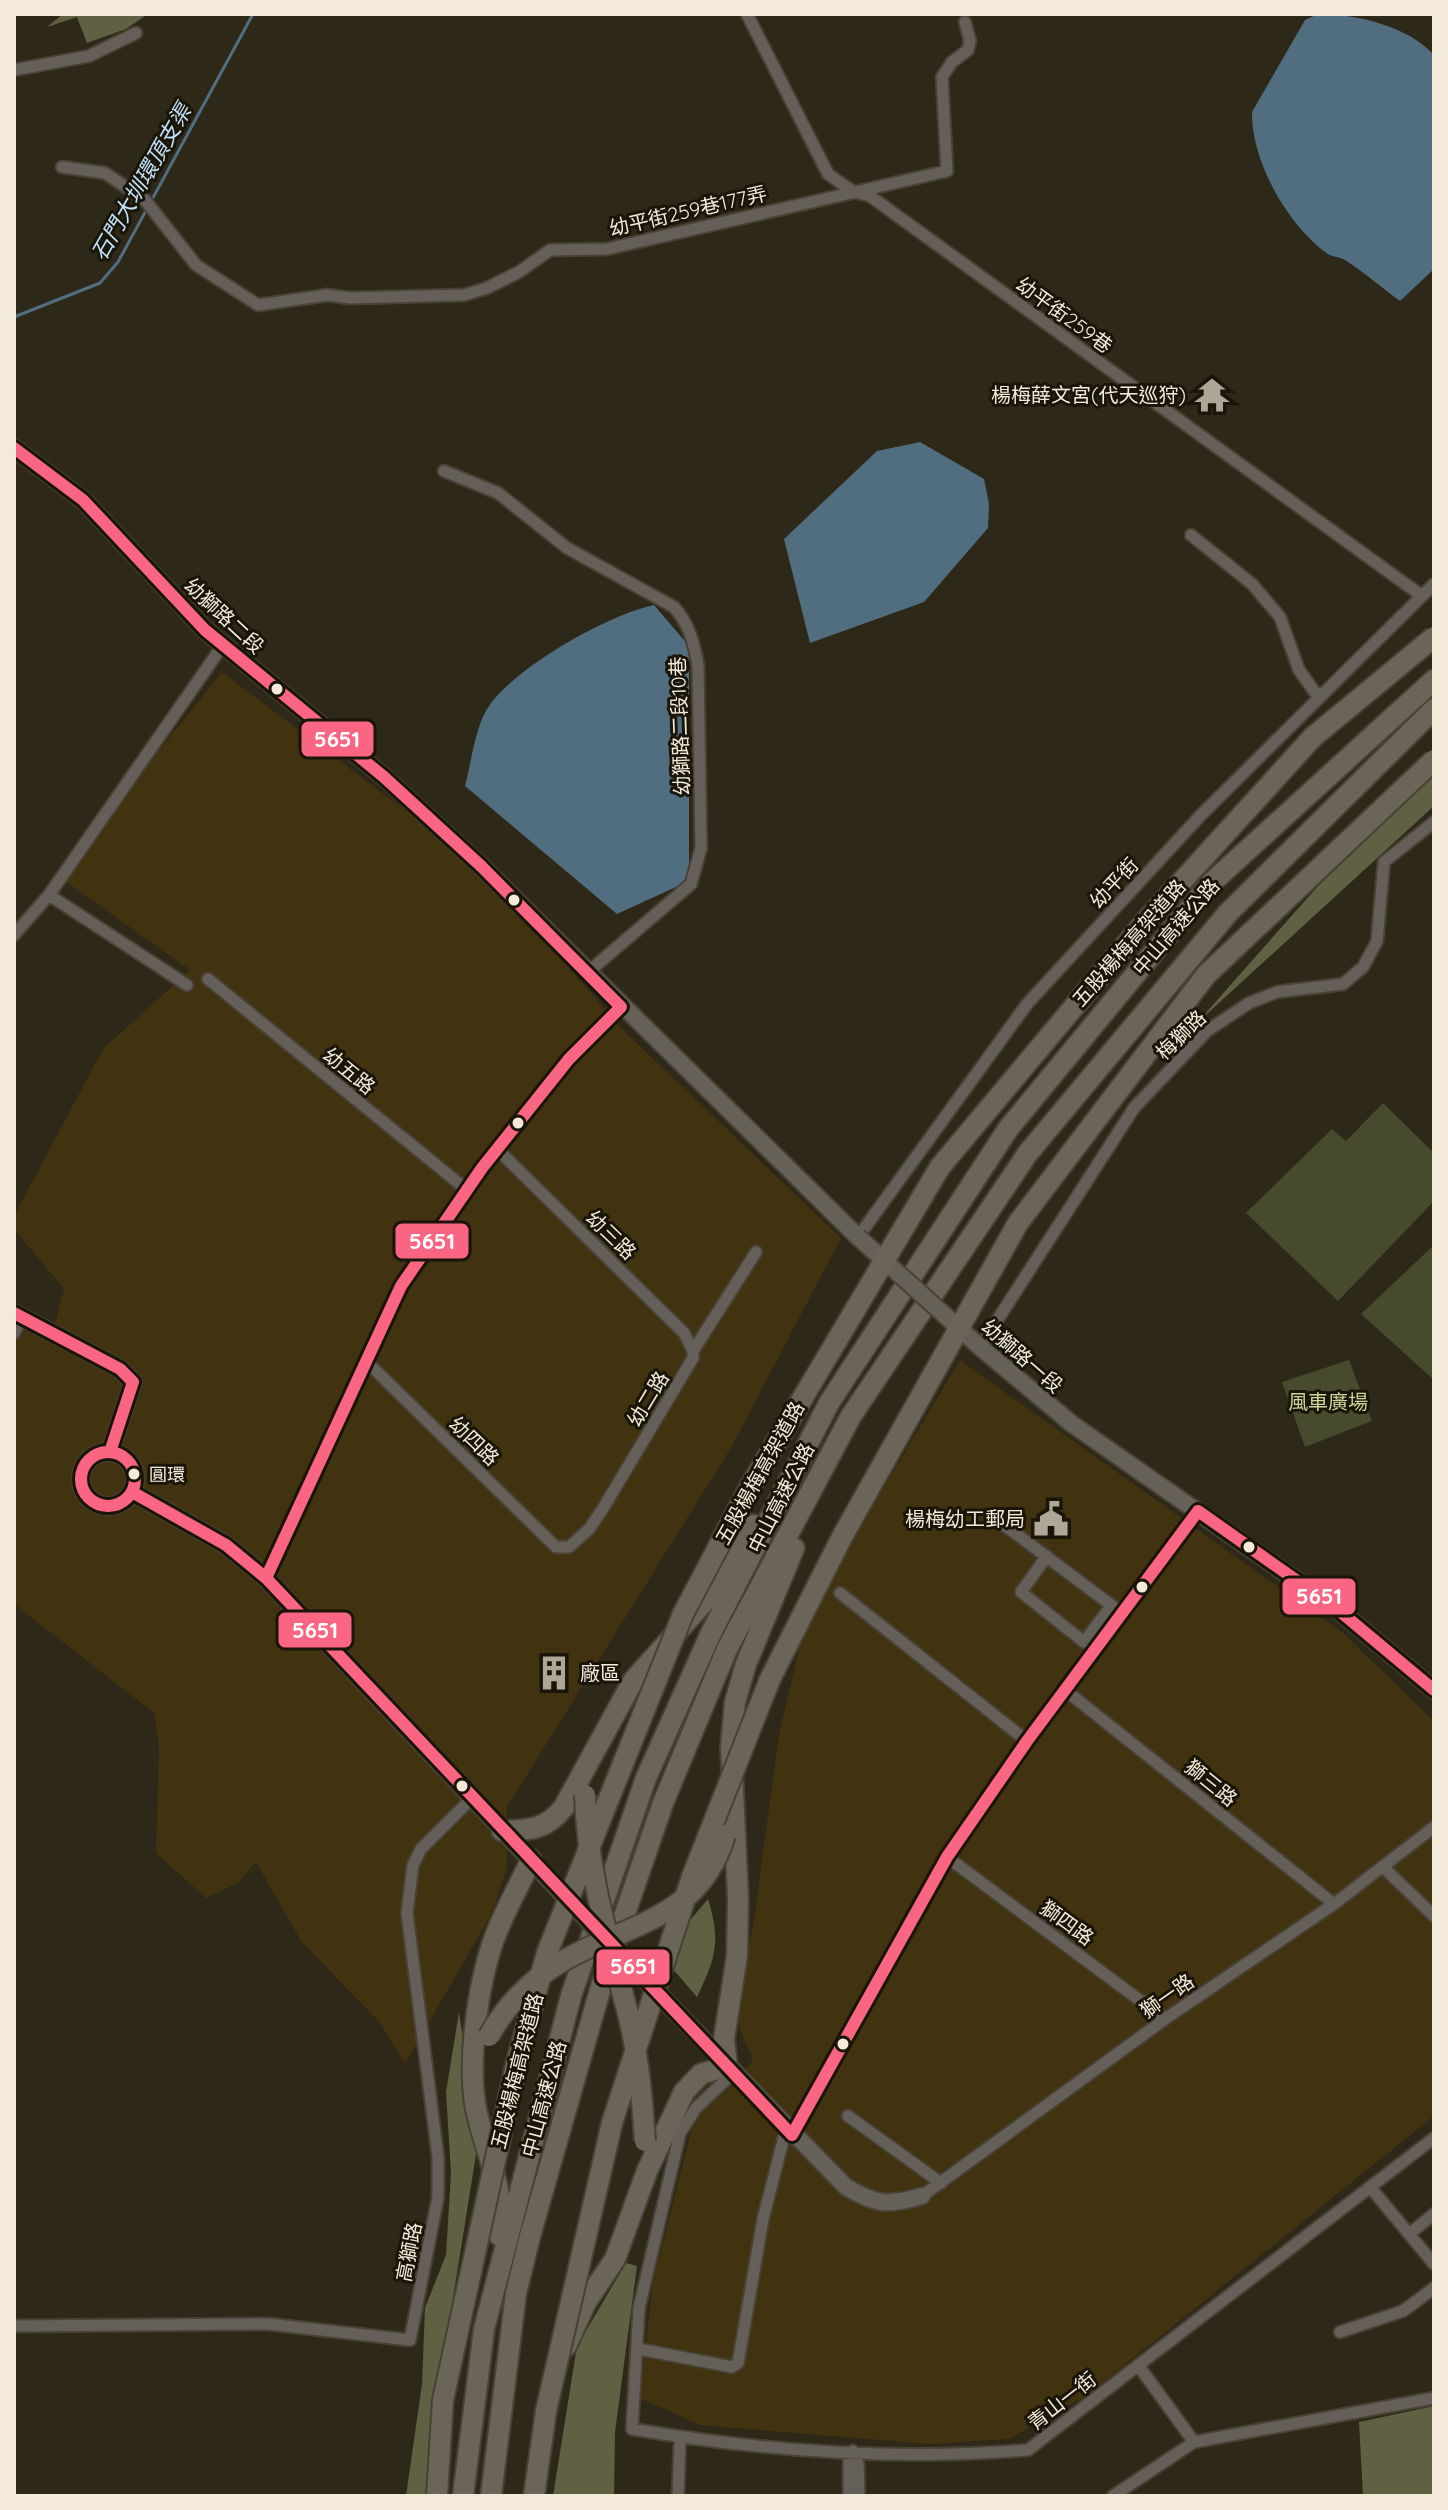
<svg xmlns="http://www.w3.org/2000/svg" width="1448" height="2510" font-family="Quicksand,'Noto Sans TC',sans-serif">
  <rect width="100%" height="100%" fill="#2e2818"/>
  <path fill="#413210" d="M222,672L422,823L542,937L625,1032L841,1238L731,1448L507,1807V1868L492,1913L405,2064L381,2024L301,1941L256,1862L238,1883L206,1898L156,1853L159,1746L154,1713L14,1604V1321L51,1340L64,1289L14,1229V1216L103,1049L190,970L58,876Z
    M960,1360L1344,1634L1434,1721V2116L1086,2396L1009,2439L929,2444L700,2425L640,2398L653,2282L695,2116L728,2089L753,2060L735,2018L754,1920L779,1734L807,1616Z"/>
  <path fill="#484a2e" d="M1383,1103L1434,1153V1201L1338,1301L1246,1213L1332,1129L1346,1141Z
    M1434,1245V1380L1361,1314Z
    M1349,1360L1372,1421L1305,1447L1282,1382Z"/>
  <path fill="#5f6142" d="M63,14H148L126,29L87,43L77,17L47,27Z
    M1434,773V806L1197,1023L1318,886Z
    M708,1899C721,1941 716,1958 697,1997L672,1968L681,1931Z
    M459,2012L478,2142L434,2417L427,2496H406L422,2384L425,2308L446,2255L451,2173L446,2092Z
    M626,2263L637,2266L615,2432L614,2496H553L577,2346Z
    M1434,2406V2496H1363L1359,2422Z"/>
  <path fill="#516d80" d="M1318,14C1356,14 1408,26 1434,55V269L1400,301C1382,288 1364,272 1345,260C1340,257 1333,257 1328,254C1288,226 1251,161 1252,112L1305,20Z
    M920,442L984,479L989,504L988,528L924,602L810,643L784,539L877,451Z
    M654,605L689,646V881L617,914L465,786C472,760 475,724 491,703C520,665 607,615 654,605Z"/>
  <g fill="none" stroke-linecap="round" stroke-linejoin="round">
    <path stroke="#516d80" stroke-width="3" d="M14,317L100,283L118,262L253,14"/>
    <g stroke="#484235" stroke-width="15">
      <path id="street" d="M747,14L828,174L852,191L870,196L1422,596
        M14,70L89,56L136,33
        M62,167L105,173L145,200L196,265L258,305L327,295L350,298L464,295L487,288L519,272L550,250L607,249L947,171L942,77L952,62L968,50L970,41L965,22
        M444,471L498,493L567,548L674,607C689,624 694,643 698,665L701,848L691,884L587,973
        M1191,535L1252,584L1280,617L1299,670L1319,698
        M49,895L187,985
        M14,935L49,895L223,645
        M208,979L467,1190
        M497,1149L684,1333L693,1351
        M858,1237L1027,1004L1200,816L1434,584
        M14,1333L22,1317
        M980,1347L1134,1108L1207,1031L1249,1003L1277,992L1343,984L1363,967L1377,941L1384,862L1434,822
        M366,1361L556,1547H569L589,1529L602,1510L693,1358V1351L756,1252
        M1000,1522L1115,1608
        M1047,1556L1021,1592L1084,1642L1111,1606
        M266,1578L401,1286L482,1168L569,1059L621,1007
        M840,1593L1027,1741
        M1065,1690L1334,1904
        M947,1857L1165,2019
        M1383,1867L1434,1916
        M733,2073L696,2108L680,2133L639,2308L632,2429C762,2451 896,2461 1028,2450L1434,2138
        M848,2116L941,2183
        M792,2135L947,1857L1027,1741L1198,1511
        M1370,2187L1434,2264
        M922,2196L1165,2019L1334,1904L1434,1827
        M1409,2234L1434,2214
        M14,2326L268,2324L410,2340L438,2197V2157L407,1913L413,1865L421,1849L472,1798
        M1340,2332L1403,2311L1434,2288
        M639,2349L732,2367L738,2363L763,2219L786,2129
        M1138,2365L1194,2442
        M853,2451L858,2464L859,2496
        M678,2496L680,2437
        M849,2496V2462L853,2451
        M1113,2496L1194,2442L1434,2398"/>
    </g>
    <g stroke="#484235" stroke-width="20">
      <path id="secondary" d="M14,448L83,500L205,630L384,777L481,866L858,1237
        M14,1313L120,1369L133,1382L110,1452
        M980,1347L1072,1424L1337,1609L1434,1690
        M81 1479a27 27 0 1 1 54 0a27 27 0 1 1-54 0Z
        M132,1492L226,1545L266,1578L558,1889
        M675,2011L846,2187C877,2205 887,2206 922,2196"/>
    </g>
    <g stroke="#484235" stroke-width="24">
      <path id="highway" d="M502,1831C530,1830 546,1830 564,1807L633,1681L711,1594L753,1525
        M499,2235C506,2188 485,2153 476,2109C467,2062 478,1984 494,1939C504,1912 519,1886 531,1860
        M566,2346L586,2302L615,2259L647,2171L684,2092L701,2074L727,2066L724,2039L737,1956L738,1898L731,1747L735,1702L746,1664L794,1548
        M463,2496L484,2329L571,1996L646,1778L711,1633L829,1403L1008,1129L1209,885L1434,680
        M491,2496L516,2293L530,2236L606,1969L663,1803L727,1649L851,1416L1028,1153L1228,913L1434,709"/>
    </g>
    <use href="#street" stroke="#645f59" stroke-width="11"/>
    <use href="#secondary" stroke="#656158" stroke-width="16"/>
    <use href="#highway" stroke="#6a6459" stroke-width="20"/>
    <g stroke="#484235" stroke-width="20" stroke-linecap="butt">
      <path id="secondary-bridge" d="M858,1237L980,1347
        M558,1889L675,2011"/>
    </g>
    <g stroke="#484235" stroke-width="24" stroke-linecap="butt">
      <path id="highway-bridge" d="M585,1795C587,1869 607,1935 626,2006C638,2050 642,2096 645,2141
        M489,2036C505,2006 532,1979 561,1962C627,1923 700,1920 725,1835
        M437,2496L443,2400L516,2065L547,1953L683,1614L751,1485L940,1167L1145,922L1313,737L1434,637
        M534,2496L546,2411L612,2123L692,1877L770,1679L842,1537L1018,1223L1206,975L1434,760"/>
    </g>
    <use href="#secondary-bridge" stroke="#656158" stroke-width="16"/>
    <use href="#highway-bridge" stroke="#6a6459" stroke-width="20"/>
    <g stroke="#1a1509" stroke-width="18">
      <path id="bus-1" d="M14,448L83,500L205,630L384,777L481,866L621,1007L569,1059L482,1168L401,1286L266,1578
        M14,1313L120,1369L133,1382L110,1452
        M81 1479a27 27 0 1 1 54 0a27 27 0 1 1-54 0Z
        M132,1492L226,1545L266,1578L792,2135
        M1198,1511L1337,1609L1434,1690
        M792,2135L947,1857L1027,1741L1198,1511"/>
    </g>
    <use href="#bus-1" stroke="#fa6682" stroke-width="12"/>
  </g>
  <defs>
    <g id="temple-bare" transform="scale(2.76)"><path d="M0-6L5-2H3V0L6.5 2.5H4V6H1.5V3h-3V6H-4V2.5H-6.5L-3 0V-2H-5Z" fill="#aea696" stroke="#1a1509" stroke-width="2.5" paint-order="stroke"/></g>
    <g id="civic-bare" transform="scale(2.76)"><path d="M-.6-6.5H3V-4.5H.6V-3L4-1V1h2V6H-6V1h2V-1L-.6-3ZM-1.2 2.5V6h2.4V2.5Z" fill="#aea696" stroke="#1a1509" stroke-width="2.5" paint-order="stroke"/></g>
    <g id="building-bare" transform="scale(2.76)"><path d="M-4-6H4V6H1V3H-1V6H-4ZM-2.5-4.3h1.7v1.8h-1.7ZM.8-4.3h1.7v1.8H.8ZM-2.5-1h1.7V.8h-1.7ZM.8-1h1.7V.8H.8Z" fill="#aea696" stroke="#1a1509" stroke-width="2.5" paint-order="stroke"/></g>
  </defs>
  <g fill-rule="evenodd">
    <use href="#temple-bare" x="1212" y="395"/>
    <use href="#civic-bare" x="1051" y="1519"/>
    <use href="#building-bare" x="554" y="1673"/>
  </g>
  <g fill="#f3eada" stroke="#1a1509" stroke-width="3">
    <circle cx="277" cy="689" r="7"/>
    <circle cx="514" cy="900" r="7"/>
    <circle cx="518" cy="1123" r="7"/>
    <circle cx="134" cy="1474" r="7"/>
    <circle cx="1249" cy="1547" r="7"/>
    <circle cx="1142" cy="1587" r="7"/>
    <circle cx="462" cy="1786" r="7"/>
    <circle cx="843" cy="2044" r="7"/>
  </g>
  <g text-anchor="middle" stroke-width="6" stroke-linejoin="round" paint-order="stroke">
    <g font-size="18" fill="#f3eada" stroke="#1a1509" text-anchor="start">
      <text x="149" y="1481">圓環</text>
    </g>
    <g font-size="20" fill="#f3eada" stroke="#1a1509">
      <text transform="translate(688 211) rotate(-13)" y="7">幼平街259巷177弄</text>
      <text transform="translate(1064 315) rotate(36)" y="7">幼平街259巷</text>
      <text transform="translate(224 616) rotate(43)" y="7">幼獅路二段</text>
      <text transform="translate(680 726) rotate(-92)" y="7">幼獅路二段10巷</text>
      <text transform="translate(1114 883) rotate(-47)" y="7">幼平街</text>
      <text transform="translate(1176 927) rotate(-49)" y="7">中山高速公路</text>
      <text transform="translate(1129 943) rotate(-49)" y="7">五股楊梅高架道路</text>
      <text transform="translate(1181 1035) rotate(-44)" y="7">梅獅路</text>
      <text transform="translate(349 1071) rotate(39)" y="7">幼五路</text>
      <text transform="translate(611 1235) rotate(44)" y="7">幼三路</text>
      <text transform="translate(1022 1356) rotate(41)" y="7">幼獅路一段</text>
      <text transform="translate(648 1399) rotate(-59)" y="7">幼二路</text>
      <text transform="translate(474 1441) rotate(44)" y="7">幼四路</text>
      <text transform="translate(760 1473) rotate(-61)" y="7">五股楊梅高架道路</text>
      <text transform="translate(781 1498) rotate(-63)" y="7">中山高速公路</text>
      <text transform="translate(1211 1783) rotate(39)" y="7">獅三路</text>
      <text transform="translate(1067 1923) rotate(36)" y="7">獅四路</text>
      <text transform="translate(1167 1996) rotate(-35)" y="7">獅一路</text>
      <text transform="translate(517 2071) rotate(-76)" y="7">五股楊梅高架道路</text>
      <text transform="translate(544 2099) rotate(-75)" y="7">中山高速公路</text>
      <text transform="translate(409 2252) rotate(-79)" y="7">高獅路</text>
      <text transform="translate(1062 2401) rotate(-38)" y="7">青山一街</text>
    </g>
    <g font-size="20" fill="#f3eada" stroke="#1a1509" text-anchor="end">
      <text x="1186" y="402">楊梅薛文宮(代天巡狩)</text>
      <text x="1025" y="1526">楊梅幼工郵局</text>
      <text x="580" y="1680" text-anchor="start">廠區</text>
    </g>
    <g font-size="20" fill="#cfd598" stroke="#1a1509">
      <text x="1328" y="1409">風車廣場</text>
    </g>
    <g font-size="22" font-style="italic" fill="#c1e2fa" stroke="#1a1509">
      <text transform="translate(141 182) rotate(-60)" y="8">石門大圳環頂支渠</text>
    </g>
  </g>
  <g stroke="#1a1509" stroke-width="3">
    <rect x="300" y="720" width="75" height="38" rx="8" fill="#fa6682"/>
    <rect x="394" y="1222" width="76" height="38" rx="8" fill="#fa6682"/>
    <rect x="1281" y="1577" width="76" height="39" rx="8" fill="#fa6682"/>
    <rect x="277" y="1611" width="76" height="38" rx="8" fill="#fa6682"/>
    <rect x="595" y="1948" width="76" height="38" rx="8" fill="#fa6682"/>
  </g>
  <g font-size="22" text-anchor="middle" font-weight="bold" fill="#fff">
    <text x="337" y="747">5651</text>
    <text x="432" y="1249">5651</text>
    <text x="1319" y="1604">5651</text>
    <text x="315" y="1638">5651</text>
    <text x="633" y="1974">5651</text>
  </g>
  <rect width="1448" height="2510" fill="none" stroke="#f3eada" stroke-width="32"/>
</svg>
